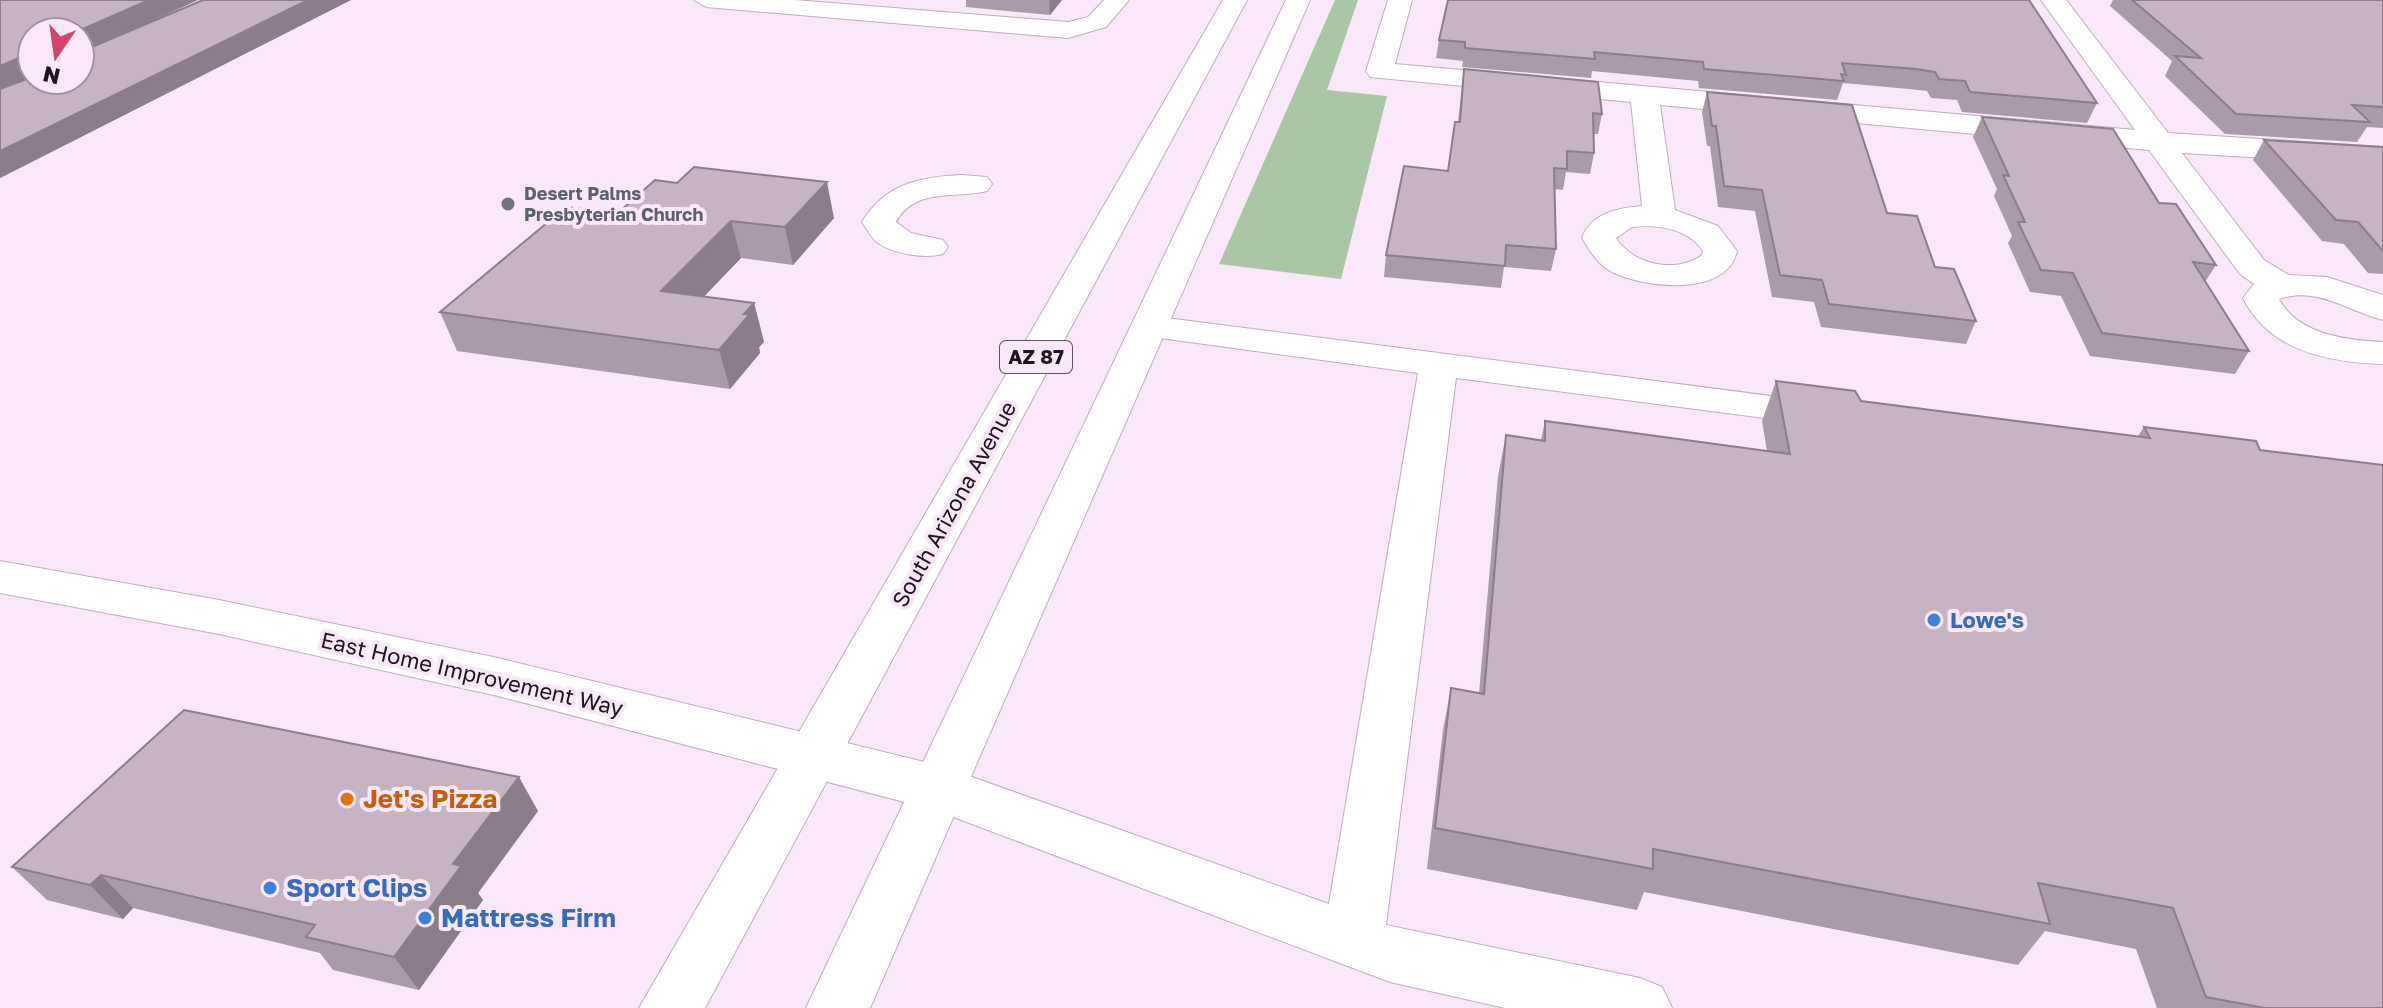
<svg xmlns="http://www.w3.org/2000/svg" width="2383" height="1008" font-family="'Golos Text',sans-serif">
  <rect width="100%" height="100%" fill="#fae7f9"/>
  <path fill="#aac6a5" d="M1335,0H1358L1327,90L1387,96L1341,279L1219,264Z"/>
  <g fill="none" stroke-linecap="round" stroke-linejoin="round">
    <g stroke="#c0aebf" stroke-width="2">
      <path id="minor" d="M694,0H795L1068,22L1088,17L1104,0H1129L1106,27L1068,38L706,7Z
        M1388,0H1412L1395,64L2135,130L2041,0H2066L2168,133L2383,147V165L2182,153L2264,260L2289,275L2327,277L2383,295V320C2348,311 2317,286 2279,299C2298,335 2347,340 2383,342V364C2328,362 2269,351 2243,298L2254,284L2240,274L2149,150L1660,105L1675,210L1718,226L1737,251C1727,298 1642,288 1610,271C1597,263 1590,251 1582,238C1591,213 1618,208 1642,206L1631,102L1370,77L1366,71ZM1632,227C1657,224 1688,228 1703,251L1702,255C1676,274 1633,265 1616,238Z
        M962,175L987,177L992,184L987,191C955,199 915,187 896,222L911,233L943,240L948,247L943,254C925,259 894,254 878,243C872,239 867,229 862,222C885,184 919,177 962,175Z
        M1151,316L1841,405L1847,414L1841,423L1827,426L1456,378L1386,925L1640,978L1662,987L1672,1008H1505L1390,982L935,810L498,696L219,634L0,593V561L219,600L498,658L941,766L1329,904L1418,373L1138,335L1132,327L1138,319Z"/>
    </g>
    <g stroke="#c0aebf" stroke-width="2">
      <path id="major" d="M1223,0H1247L705,1008H639Z
        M1286,0H1310L870,1008H806Z"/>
    </g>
    <path stroke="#9d8f9c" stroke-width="3" stroke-dasharray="3 4" stroke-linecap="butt" d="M140,27L159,16
      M0,91L32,76"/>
    <use href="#minor" fill="#fff" fill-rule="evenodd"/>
    <use href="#major" fill="#fff" fill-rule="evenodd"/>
  </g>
  <path fill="#aa9ba9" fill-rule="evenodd" d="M0,0L133,30L203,0H351L0,178ZM32,32L80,80L7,87L32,76Z
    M966,0H1062L1050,15L966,7Z
    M2029,0L2097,103L2087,123L1962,112L1957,100L1931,98L1927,91L1909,89L1843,83L1837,100L1699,88L1698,81L1592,71L1591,78L1462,67L1463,61L1436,58L1439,40Z
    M2113,0H2383V128L2367,127L2357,142L2225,134L2165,76L2172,61L2110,6Z
    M1464,69L1602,114L1598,134H1594V153L1590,174L1566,172L1563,190L1554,189L1556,249L1551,271L1504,267L1501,288L1384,277L1386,255L1448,171L1458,122Z
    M1707,92L1887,213L1935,267L1976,321L1966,344L1821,327L1814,302L1772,297L1755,211L1718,207L1710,146H1707L1702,112Z
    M1982,117L2159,203L2216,265L2205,282L2249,351L2235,374L2090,356L2061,296L2030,292L2008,243L2012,236L1994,196L1997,189L1973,137Z
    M2264,140L2383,147V274L2368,273L2344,244L2322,241L2253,160Z
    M618,213L834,218L793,265L741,258L704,296L754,303L764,342L759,347L760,353L730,389L457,351L440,312Z
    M1776,381L1861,401L2138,436L2144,427L2256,441L2383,1008H2157L2136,949L2045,931L2018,965L1644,892L1637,910L1427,869L1443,730L1451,688L1479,693L1498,476L1506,435L1541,440L1545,421L1767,451L1762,421Z
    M538,811L478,893L483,900L419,990L333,970L320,953L133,908L123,919L47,900L12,867Z"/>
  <path fill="#8b7e8a" d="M149,0H198L80,54V32H76Z
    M308,0H351L0,178V151Z
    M1049,0H1062L1050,15Z
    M21,57L32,76L0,90V66Z
    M827,182L834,218L793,265L785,227Z
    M731,221L741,258L673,329L661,291Z
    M754,303L764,342L759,347L760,353L730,389L719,350L744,314Z
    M519,777L538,811L478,893L483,900L419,990L394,957L453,864Z
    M101,875L133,908L123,919L90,885Z"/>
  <path fill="#c6b4c5" stroke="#8b7e8a" stroke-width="2" d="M0,0H149L76,32H32V58L21,57L0,66Z
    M203,0H308L0,151V89L32,77V80H80V52Z
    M1448,0H2029L2097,103L1970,92L1965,81L1939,79L1935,72L1916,69L1842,63L1846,75L1841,74L1844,81L1704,69L1703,62L1594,52L1595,59L1465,48V42L1439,40Z
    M2132,0H2383V107L2352,105L2370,122L2236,114L2175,56L2201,58Z
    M1464,69L1598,82L1602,114L1593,113L1594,153L1567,151V169L1554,168L1556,249L1506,245L1505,266L1386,255L1404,166L1448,171L1455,122H1460Z
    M1707,92L1852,105L1887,213L1917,216L1935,267L1954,269L1976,321L1829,304L1822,280L1780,275L1762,190L1724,186L1716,126H1712Z
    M1982,117L2113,129L2159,203L2176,204L2216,265L2193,262L2249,351L2102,333L2073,273L2041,270L2018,222H2025L2003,175L2009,176Z
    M2264,140L2383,147V251L2358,222L2336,220Z
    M694,167L827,182L785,227L731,221L661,291L754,303L744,314H750L719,350L440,312L566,207L618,213L655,180L677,183Z
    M1776,381L1855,391L1861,401L2150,438L2144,427L2256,441L2260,450L2383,465V1008H2265L2206,997L2173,908L2038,883L2050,924L1653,849V869L1435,828L1451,688L1484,694L1506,435L1545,441V421L1790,454Z
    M184,710L519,777L453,864L461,866L394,957L306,937L315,925L101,875L90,885L12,867Z"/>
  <circle fill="#6b7280" stroke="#fae7f9" stroke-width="3" cx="508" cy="204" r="8"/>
  <g fill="#3f7fe0" stroke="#fae7f9" stroke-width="3">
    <circle cx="1934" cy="620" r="8"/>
    <circle cx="270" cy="888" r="8"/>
    <circle cx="425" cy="918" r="8"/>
  </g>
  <circle fill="#e8710a" stroke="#fae7f9" stroke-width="3" cx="347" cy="799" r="8"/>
  <g text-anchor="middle" stroke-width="8" stroke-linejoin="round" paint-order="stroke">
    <g font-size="18" font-weight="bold" fill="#5b616d" stroke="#fae7f9" text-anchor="start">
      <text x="524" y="200">Desert Palms<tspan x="524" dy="21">Presbyterian Church</tspan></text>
    </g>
    <rect fill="#fae7f9" stroke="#5f555e" stroke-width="2" x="1000" y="341" width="72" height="32" rx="6"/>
    <g font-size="20" font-weight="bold" fill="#1d161c">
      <text x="1036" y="364">AZ 87</text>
    </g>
    <g font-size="22" fill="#1d161c" stroke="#fae7f9">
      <text transform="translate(954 504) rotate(-61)" y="8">South Arizona Avenue</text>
      <text transform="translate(472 674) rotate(13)" y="8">East Home Improvement Way</text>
    </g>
    <g font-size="22" font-weight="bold" fill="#366cbe" stroke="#fae7f9" text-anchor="start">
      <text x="1950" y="628">Lowe's</text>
    </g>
    <g font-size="26" font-weight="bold" fill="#c56008" stroke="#fae7f9" text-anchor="start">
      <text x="363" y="808">Jet's Pizza</text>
    </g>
    <g font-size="26" font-weight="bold" fill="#366cbe" stroke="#fae7f9" text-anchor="start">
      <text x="286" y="897">Sport Clips</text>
      <text x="441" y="927">Mattress Firm</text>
    </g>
  </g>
  <g transform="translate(56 56) rotate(193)"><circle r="38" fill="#fae7f9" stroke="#a293a1" stroke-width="2"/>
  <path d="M0-6L14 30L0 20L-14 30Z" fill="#d2446e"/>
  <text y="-12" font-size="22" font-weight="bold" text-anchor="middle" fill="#1d161c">N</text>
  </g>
</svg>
